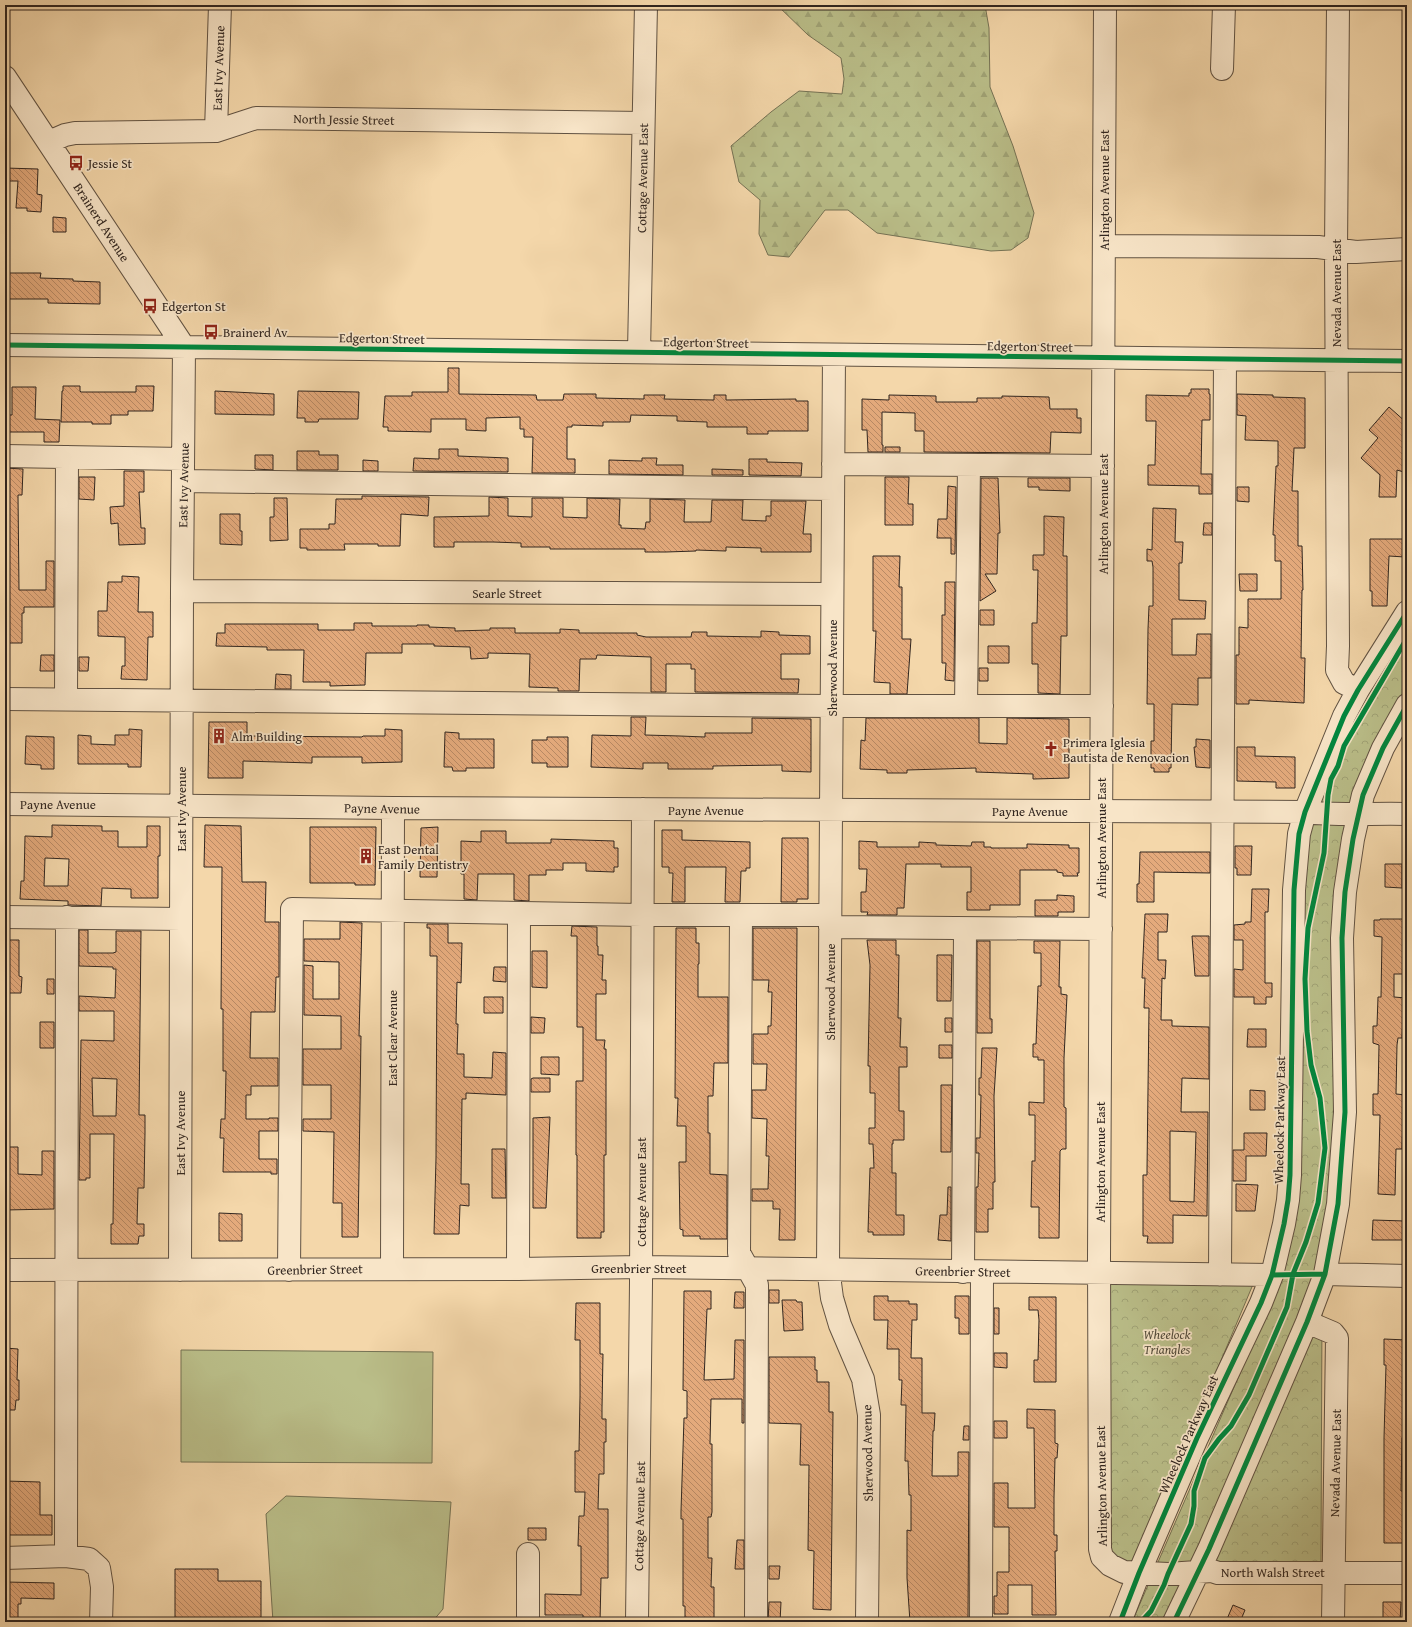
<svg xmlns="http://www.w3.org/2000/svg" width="1412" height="1627" font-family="'Gentium Book Plus',serif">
  <defs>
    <pattern id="forest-firs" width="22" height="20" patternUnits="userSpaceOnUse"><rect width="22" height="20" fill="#babe89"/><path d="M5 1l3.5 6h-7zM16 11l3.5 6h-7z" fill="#a0a376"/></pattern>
    <pattern id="park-crowns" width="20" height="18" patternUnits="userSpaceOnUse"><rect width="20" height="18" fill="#babe89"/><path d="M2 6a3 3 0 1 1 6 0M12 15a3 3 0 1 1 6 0" fill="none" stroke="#a0a376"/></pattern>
    <pattern id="building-back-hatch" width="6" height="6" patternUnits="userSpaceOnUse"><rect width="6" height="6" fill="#e4aa7c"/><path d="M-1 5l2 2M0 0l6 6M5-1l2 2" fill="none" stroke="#b98a65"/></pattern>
  </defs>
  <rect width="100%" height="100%" fill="#f4d7aa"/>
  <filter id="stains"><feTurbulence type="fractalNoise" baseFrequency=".005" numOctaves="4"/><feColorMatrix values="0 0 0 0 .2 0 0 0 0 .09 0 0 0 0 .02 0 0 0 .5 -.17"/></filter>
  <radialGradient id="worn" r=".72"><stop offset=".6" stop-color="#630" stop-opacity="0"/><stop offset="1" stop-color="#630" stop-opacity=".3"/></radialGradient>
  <path fill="url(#forest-firs)" stroke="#757254" d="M777,5H985L989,28L990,87L1013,146L1034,213L1028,238L1011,250L991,251L877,233L848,210H825L789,257L768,255L759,234L760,200L739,182L731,146L771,112L799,91L842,94L844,79L841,58L808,35Z"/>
  <path fill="url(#park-crowns)" stroke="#757254" d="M1407,627V692L1397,709L1359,788L1336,1124L1321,1265L1168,1622H1132L1241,1371L1282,1268L1298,946L1310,830L1322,788L1358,710Z
    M1254,1282L1135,1565L1116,1564L1108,1551L1109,1283Z
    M1322,1307L1321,1563L1212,1562Z"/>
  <path fill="#babe89" stroke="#757254" d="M181,1350L433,1352L432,1463L181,1462Z
    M286,1496L451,1502L443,1609L432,1622H273L266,1514Z"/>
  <path fill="url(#building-back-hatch)" stroke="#30251f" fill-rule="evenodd" d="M5,168L38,169L37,194L42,195L41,212L27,211V208H16L18,181H5Z
    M53,217L66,218V232H53Z
    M5,273H41L40,278L73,279V281L100,282V304L48,303V299H5Z
    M448,368H459V394L536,395L537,400H563L564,394H596V398L644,399V395H665L664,399L714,400V395H726V400L796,399V401H808V431H768V434H747V427H707V422L677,421V416L631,415L630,422H603V426L572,425V427H567V459H575V473H532L533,437H524V429H520V417L486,418V431L466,430V419H431V432L388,431V427H383L385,396H412V392H448Z
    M63,386H80V391L81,392H136V386H154L153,411H128V415H111V424H92V422H61L62,391H63Z
    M12,387H36L35,419L60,420L59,442H44V432H7V415H12Z
    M1191,389H1209V394H1210V420H1202L1201,474H1212V494H1199V486L1148,485V465H1155L1156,421H1146V395L1189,396V393H1191Z
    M215,391L274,394V415L215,414Z
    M298,391L359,392L358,419H319L318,422H305V418H297Z
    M1237,394L1273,395V397L1305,398V448H1294L1292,491H1298V546H1302L1303,590H1302L1301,658H1305L1304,703L1249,700V704H1236V655H1239V627L1248,628V599H1281V561H1275V535H1273L1276,466H1278V441L1245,440L1246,416L1237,415Z
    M889,395L936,396V402H977V398H1002V396L1049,397L1050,409H1077V418H1081V433L1051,432L1050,453L924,452V431H915V413L882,412V445H883V452H868L867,430H862V399L889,400Z
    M1389,407L1407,423V473L1397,470L1396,497H1379L1380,475L1361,458L1378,438L1369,430Z
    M885,447H900V452H885Z
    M439,449H458V456L508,458V472L413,471L414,458L439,459Z
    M297,451H319V455H338V470H297Z
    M255,455H273V470L255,469Z
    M642,458H657L656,465H683V475L609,474V460L642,461Z
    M749,459H767V462L802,463L801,476L749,475Z
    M363,460L378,461V471H363Z
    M5,468L23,469L22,495H18L19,590H46V561H54V607H24V613H22V643H5Z
    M712,469L743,470V475H712Z
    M124,471H144V492H139L141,528H145V544L119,545L118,523L111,524L110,507L124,506Z
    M79,477H95L94,500L79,499Z
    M885,477H909L908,504H913V525H885Z
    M981,478H998L1000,533H998L997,574H985L996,591L980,601Z
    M1028,478H1070V491L1039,490V487H1028Z
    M948,486L956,487L955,554H951V538H937L938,519H947Z
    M1237,487H1249V502L1237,501Z
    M362,496L429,497L428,516L401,514L400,546H378V544H344L345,550H307V548H300V529H329V524H335L336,499H362Z
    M489,497L508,498V516L532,517V498H563V517L587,518V498L620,499L619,525H621V528L645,529L646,522H650V499L685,500L684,522H711L712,500H743L742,520L766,521V516H771V501H806L803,534H811V552H761V548L726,547V551L696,550V551L666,552H645V549H550V547H521V543L493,542H454V547H434V517L489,516Z
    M274,498H287L288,540L270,541V517H274Z
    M1153,508L1176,509L1175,542H1183L1182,563H1179V600L1206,601L1205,619H1172V655H1196L1197,634H1211V678H1198V705L1172,704L1171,768H1169V772H1154V768H1151V741H1154V704H1147L1148,629L1149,606H1153V567L1152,561H1147V549L1152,550Z
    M220,514H240V531H242V545L220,544Z
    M1044,516L1064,517L1063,556H1067V636H1061L1060,694L1038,693V664H1032V623H1037L1038,570H1033V555H1044Z
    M1204,523H1212V535H1203Z
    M1370,539H1405V557L1389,556L1387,606H1372V591H1370Z
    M873,556H900L899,587H902V639H911L907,694H890V683L874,682L876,631H873Z
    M1239,574H1257V591H1240Z
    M122,576L139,577L138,612H153V637H148L147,680L121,679L122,666H125V637L98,636V611H107L108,582H122Z
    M945,582H955L954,681L945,680L946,663H942V615H945Z
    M980,610H994V625H980Z
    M354,623H372V626H417V625H429V627L455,628V631L490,630V628H515V633H560V629L579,630V633H637V635L646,637H691L692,632H707V636L761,637V631L779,632V635L810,636V654H781V679H799L798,693L695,692V669H691V664H666V692H651V657L597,655L596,659H580L579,691H558V688L529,687L530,654L488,653V658L471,659L470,647L434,646V644H402V653H366L365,685L330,686V682H303L304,650H267V647L216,646L217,633H225V624H318V630H354Z
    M988,646H1009V663H988Z
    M41,655H54V671H40Z
    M79,657H89L88,671H79Z
    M979,668H988V681H979Z
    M276,674L291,675V689H275Z
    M631,717H646L645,735L680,736L705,737V733H752V718L811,719V772L782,771V765L713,766V769H668V763H643V769L591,767L592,735L631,736Z
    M866,718H979V743L1007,744V718L1069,719V778L1033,779V774L976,772V768L907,770V773H887V770L860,769L861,740L865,741Z
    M209,722H247V736L362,737L363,736H385V729L402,730V762L362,763V757H312V763L243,761V778H208Z
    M129,729L142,730L141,767H128V764H78V735L91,736V744L115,745V735H129Z
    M445,732L459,733V739H494V768H466V771H453L452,767H444Z
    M26,736L54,737V769H41V765L25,764Z
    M547,737H568V767H547V763H532V740H547Z
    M1196,739L1210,740V768L1196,767L1194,747H1196Z
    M1237,747H1255V756L1295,757V788H1276V782L1237,781Z
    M52,825L102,826V831H118V847H147V826H160V856H158V898H131V889L102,888L101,906L70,905H68V901L20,899L21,881H24L25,836L52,837ZM45,858L69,859L68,886H44Z
    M205,825L241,826L242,882H266L265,922H279V977H276L275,1012H251L250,1058H278V1086H251V1095H246V1119H269V1118H278V1131H259V1159H277V1174H271V1172H223L224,1138H220L221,1119H225L226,1071H223V1009H221L222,867H204Z
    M310,827H376L375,885H355V883H310Z
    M438,827L437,877H420L421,828Z
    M662,830H682V840L750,842V868H746V871H741L740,902H725L726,867H685V902H672L673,873H669V867H662Z
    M481,831H506V843H551V839L614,841V848H618V867H614V872L586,871V863H563V870H546V875H529V901L514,900V874H478L477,900L464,899V874H461V841L481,842Z
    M782,838H808V899H797V902H781Z
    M859,841L877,842V847H919V842L936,843V845L971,846L972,842H984V847H991V848H1027V844L1069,845V848H1079V873H1077L1078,876H1063V873L1057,872V870H1020V905H990V910H967V892H971V867H941V864H906L904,908H897V915H867L868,912H861V892H866L867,869H859Z
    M1235,846H1252L1251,875H1237V868H1235Z
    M1140,852H1210V873L1154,872V902H1137V884H1139Z
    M1385,864H1402V888L1385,887Z
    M1252,889H1269L1268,912H1265V983H1272V997H1266V1004H1254V997H1234V969L1243,970V940H1234V925L1245,924V922H1251Z
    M1057,895L1074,896V912H1058V916H1035V900H1057Z
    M1145,914H1168L1167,932H1158V960H1166L1165,979L1162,978L1161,1020H1172V1026L1209,1027V1079L1182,1078L1181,1112H1208L1207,1216L1173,1215V1243H1147L1148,1236H1143V1175H1147V1170L1149,1008H1144L1145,978H1142ZM1170,1131L1196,1132L1194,1202L1170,1201Z
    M1380,919H1404L1403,954H1407V974H1394V997L1406,998L1405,1017H1403L1402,1038H1398L1397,1045L1396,1094L1407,1095L1406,1115H1403L1402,1149H1396L1395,1195L1378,1194L1380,1115H1373V1094H1378L1379,1045L1373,1043V1026H1377L1378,997H1381L1382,937L1374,936V920H1380Z
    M340,922L362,923L359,1036H361L358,1237H342V1203H333L334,1132L303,1131V1119H331V1085H303V1049H341V1016L304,1015V965L313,966V999H339V962L304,961V939H340Z
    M427,924H448V943H462L461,983L457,982L456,1024H458L457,1054H464V1077L492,1078L493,1052L506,1053V1095L466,1093V1099H462L461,1184H469V1206L460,1205L459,1234H434L436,1158L437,956H430V928H427Z
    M572,926L597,927V946H598V955H603L602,980H606V994H596V1040H605L604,1049H606V1155H604V1232H601V1238H577V1155H576V1081H583V1027H577V936H571Z
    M676,928H696V943H699V964H698V997H728V1063H714L713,1096H708V1133H710V1174L727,1175V1239H700V1236H683V1230L680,1229L679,1162H686V1126H677L678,1098H675Z
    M753,928H797L795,1240H779L780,1209H773V1201H752V1189H768L769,1156H766L767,1119L752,1118V1090H766L767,1064H753V1034H768V1026H771L772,992H768L769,980H753Z
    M79,930H88V953H113L116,952V931H141L139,1115H145V1133L144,1188H138L137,1224H144V1236H139L138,1244H111V1224H113L114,1134H90V1178H86V1180H79L81,1040L114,1041V1011H79V996L115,998L116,969H113V967L79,966ZM92,1078L117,1079L116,1116H93Z
    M1192,936H1209V976H1195Z
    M5,940H19V976L22,977L21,993H5Z
    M867,940H896V955H899L898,1018H901L900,1047H907V1067H899V1111H904V1140H893V1144H892V1173H896V1215H904V1235H873V1232H868L870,1168H874L873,1144H869V1128H875V1093H870V1066H868L870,965Z
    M977,941H990V1019H992V1033H977Z
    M1034,941H1060L1059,987H1061V994L1067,995L1064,1058V1107L1066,1108V1149H1062L1060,1151L1059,1238H1039V1207H1031L1032,1161H1035V1115H1029V1102L1044,1103V1060H1038V1057H1033V1044H1036L1038,986H1041V953H1034Z
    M532,951H547V988L532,987Z
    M937,955H952L951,1001H937Z
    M494,967H506V982L493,981Z
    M47,979H54V994H47Z
    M484,997H503V1013H484Z
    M531,1017L545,1018L544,1033H531Z
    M945,1018H952V1032H945Z
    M40,1022H54V1048H40Z
    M1248,1029H1266V1047H1247Z
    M939,1045H952V1058H939Z
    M982,1048H997L994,1096L995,1182H993V1209H988V1232H976V1187H978L979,1153H976V1138H980L981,1095H979V1078H981Z
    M541,1057H559V1075L541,1074Z
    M533,1078H550V1092H531V1079Z
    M941,1085H952L951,1152H941Z
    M1250,1090L1265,1091V1110H1250Z
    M550,1117L546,1208H533V1118Z
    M1244,1133H1267L1266,1156H1246V1181H1233V1150H1244Z
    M5,1147H18V1174L42,1175V1151H54V1209L5,1210Z
    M492,1149H505L506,1198H492Z
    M1236,1184L1258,1185L1255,1211H1236Z
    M948,1187H951V1241L938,1240L940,1215H947Z
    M219,1213L242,1214V1241H219Z
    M1373,1220L1405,1221V1240H1372Z
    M769,1290H779V1303H769Z
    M684,1291H711V1309H707L704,1380L734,1379L735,1340H744V1423H742V1399H711L710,1444H712V1512L711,1517H708V1558H712L711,1587H714V1622H685V1606H683V1519H681V1511L684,1418H687V1391L683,1390Z
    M735,1292H744V1308H734Z
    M874,1296H888V1301H909V1304H917V1320H912L911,1358H922V1413H935L934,1431H933L932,1476H958V1452H969L968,1622H910L907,1578V1530L911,1531V1495H909L908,1461H905L906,1405H901L902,1380H899V1349H887L888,1320H874Z
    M955,1296H969V1334H959V1318H955Z
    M1029,1297H1056V1382H1034V1360H1038L1039,1320L1038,1310H1029Z
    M782,1300H796L797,1302H802L803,1330L784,1331Z
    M576,1303H600V1354H603L602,1408V1419H606V1442H604V1474H599L598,1509H608V1578H601L600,1622H583V1615H545V1594L581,1595V1546H578L579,1516H584L585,1492H575V1451H579L580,1396V1340H575Z
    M994,1308H999V1334H994Z
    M1384,1339L1407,1340L1406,1365H1404L1403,1438H1402L1401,1491H1404L1403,1543H1384V1438L1386,1365H1384Z
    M5,1348L18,1349L17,1380H19V1400H16L15,1410H5Z
    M994,1353H1007V1368L994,1367Z
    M769,1357H815V1370H817V1382H829V1412H833L831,1610L813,1609L814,1551L808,1550L809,1465H800L801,1424L769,1423Z
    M1027,1409L1055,1410V1443L1058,1444L1057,1458H1055L1054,1497V1535H1057V1551H1055L1056,1615H1032V1585H1008V1614H994V1596H997V1572H1009V1527H994V1483H1008V1508H1035L1034,1428H1027Z
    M994,1421H1007V1438H994Z
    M964,1426H969V1440H963Z
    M5,1481L40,1482V1515H52V1535H5Z
    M528,1528H546V1540H528Z
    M737,1540H744V1569H735Z
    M769,1566H780L779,1579H769Z
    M175,1569H218V1581H261V1622H175Z
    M5,1582L54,1583V1599L21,1598V1604H18V1622H5Z
    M769,1602H781L780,1622H768Z
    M1383,1602H1401L1400,1622H1383Z
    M1233,1605L1245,1610L1240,1622L1227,1619Z"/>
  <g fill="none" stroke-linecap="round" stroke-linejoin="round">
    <g stroke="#615242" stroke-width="24">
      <path id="minor" d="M1105,5L1099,1259L1100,1549L1102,1557L1110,1565L1124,1572L1168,1574L1212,1571L1218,1573H1407
        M1338,5L1336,250L1338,646L1337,670L1344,683L1358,690
        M1222,69L1224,5
        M5,77L184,347
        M216,131L220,5
        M49,142L65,135L75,133L216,131L256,118L643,123
        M1104,246L1318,247L1356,252L1407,249
        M5,345L1407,361
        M639,352L646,5
        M834,355L828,1268L832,1298L840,1325L863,1379L869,1415L867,1622
        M5,456L183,459
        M833,464L1103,466
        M183,481L833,489
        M182,591L832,594
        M5,699L831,706H1102
        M66,699L67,457
        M966,706L969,465
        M5,804L393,808L1305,812C1338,816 1373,813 1407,814
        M741,915L739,1253L757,1285L756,1622
        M5,917L181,919
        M830,927L1101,929
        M392,1269L393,808
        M518,1269L519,913
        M5,1270L518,1269L641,1267L1272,1275
        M180,1270L182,591L184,347
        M289,1270L292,909L641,915H830
        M963,1272L965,929
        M1325,1274L1407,1276
        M1220,1275L1225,359
        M1307,1322L1333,1333L1337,1338L1333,1622
        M66,1556L67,917
        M5,1558L66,1556L89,1559L99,1568L102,1587L101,1622
        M528,1622V1554
        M637,1622L641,1283L643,809
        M981,1622L982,1272
        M1120,1622L1139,1573L1197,1438L1261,1303L1272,1275L1284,1224L1288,1200L1290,1175L1294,890L1299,834L1305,812L1344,716L1358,690L1407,612
        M1174,1622L1209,1549L1307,1322L1325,1274L1338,1204L1345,1112L1342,938L1345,892L1353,839L1363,795L1383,748L1407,705"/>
    </g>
    <use href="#minor" stroke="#f8e5c8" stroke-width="22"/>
    <g stroke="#f8e5c8" stroke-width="8">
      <path id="cycleway" d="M5,345L1407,361
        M1272,1275L1325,1274
        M1120,1622L1139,1573L1197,1438L1261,1303L1272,1275L1284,1224L1288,1200L1290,1175L1294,890L1299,834L1305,812L1344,716L1358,690L1407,612
        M1141,1622L1151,1611L1164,1585L1168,1574L1191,1524L1194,1506V1491L1205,1458L1219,1439L1231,1426L1249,1395L1287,1307L1293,1274L1306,1242L1318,1203L1325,1148L1320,1098L1311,1065L1307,1031L1305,979L1308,928L1324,853L1328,795L1331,779L1338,766L1344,746L1407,638
        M1174,1622L1209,1549L1307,1322L1325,1274L1338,1204L1345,1112L1342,938L1345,892L1353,839L1363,795L1383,748L1407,705"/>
    </g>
    <use href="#cycleway" stroke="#00873e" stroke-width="5"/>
  </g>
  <defs>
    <g id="bus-bare" transform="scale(1.2)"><path d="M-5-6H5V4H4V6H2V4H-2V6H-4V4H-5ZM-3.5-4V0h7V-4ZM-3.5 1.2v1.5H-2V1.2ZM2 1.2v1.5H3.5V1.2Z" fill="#8f2418" stroke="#f8e5c8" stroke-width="2.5" paint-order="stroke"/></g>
    <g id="building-bare" transform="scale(1.2)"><path d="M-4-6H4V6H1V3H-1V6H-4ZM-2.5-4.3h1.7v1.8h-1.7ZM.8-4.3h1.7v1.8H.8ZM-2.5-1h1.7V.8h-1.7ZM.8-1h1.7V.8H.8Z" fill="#8f2418" stroke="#f8e5c8" stroke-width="2.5" paint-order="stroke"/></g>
    <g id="church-bare" transform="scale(1.2)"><path d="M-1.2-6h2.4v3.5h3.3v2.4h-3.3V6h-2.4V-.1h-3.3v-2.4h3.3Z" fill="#8f2418" stroke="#f8e5c8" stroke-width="2.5" paint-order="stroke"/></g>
  </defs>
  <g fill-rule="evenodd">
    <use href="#bus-bare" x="76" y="163"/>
    <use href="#bus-bare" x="150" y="306"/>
    <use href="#bus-bare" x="211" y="332"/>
    <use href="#building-bare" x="219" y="736"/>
    <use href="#church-bare" x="1051" y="749"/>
    <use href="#building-bare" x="366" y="856"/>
  </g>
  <g text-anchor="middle" stroke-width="3.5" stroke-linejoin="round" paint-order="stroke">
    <g font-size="13" fill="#30251f" stroke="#f8e5c8">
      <text transform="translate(218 68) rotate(-88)" y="5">East Ivy Avenue</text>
      <text transform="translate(344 119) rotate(1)" y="5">North Jessie Street</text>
      <text transform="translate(642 178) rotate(-89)" y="5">Cottage Avenue East</text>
      <text transform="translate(1104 190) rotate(-90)" y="5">Arlington Avenue East</text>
      <text transform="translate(102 222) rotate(57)" y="5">Brainerd Avenue</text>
      <text transform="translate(1336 293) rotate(-90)" y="5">Nevada Avenue East</text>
      <text transform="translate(382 338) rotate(1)" y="5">Edgerton Street</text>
      <text transform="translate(706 342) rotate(1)" y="5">Edgerton Street</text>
      <text transform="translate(1030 346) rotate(1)" y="5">Edgerton Street</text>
      <text transform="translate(183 485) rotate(-89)" y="5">East Ivy Avenue</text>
      <text transform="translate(1103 514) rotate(-90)" y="5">Arlington Avenue East</text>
      <text x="507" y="598">Searle Street</text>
      <text transform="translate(832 668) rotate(-90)" y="5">Sherwood Avenue</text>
      <text x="58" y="809">Payne Avenue</text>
      <text transform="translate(382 808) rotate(1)" y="5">Payne Avenue</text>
      <text transform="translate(181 809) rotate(-90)" y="5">East Ivy Avenue</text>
      <text x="706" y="815">Payne Avenue</text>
      <text x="1030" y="816">Payne Avenue</text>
      <text transform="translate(1101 838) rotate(-90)" y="5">Arlington Avenue East</text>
      <text transform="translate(830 992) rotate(-90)" y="5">Sherwood Avenue</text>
      <text transform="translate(392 1038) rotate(-90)" y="5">East Clear Avenue</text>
      <text transform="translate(1279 1120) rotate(-89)" y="5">Wheelock Parkway East</text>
      <text transform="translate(180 1133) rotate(-90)" y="5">East Ivy Avenue</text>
      <text transform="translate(1100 1162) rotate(-90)" y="5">Arlington Avenue East</text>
      <text transform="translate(641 1192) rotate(-90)" y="5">Cottage Avenue East</text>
      <text x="639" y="1273">Greenbrier Street</text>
      <text transform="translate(315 1269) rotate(-1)" y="5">Greenbrier Street</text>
      <text transform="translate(963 1271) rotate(1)" y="5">Greenbrier Street</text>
      <text transform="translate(1188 1434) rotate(-66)" y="5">Wheelock Parkway East</text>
      <text transform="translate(867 1453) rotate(-91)" y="5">Sherwood Avenue</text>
      <text transform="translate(1335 1463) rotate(-89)" y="5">Nevada Avenue East</text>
      <text transform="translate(1101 1486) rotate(-91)" y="5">Arlington Avenue East</text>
      <text transform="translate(639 1516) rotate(-89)" y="5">Cottage Avenue East</text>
      <text x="1273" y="1577">North Walsh Street</text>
    </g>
    <g font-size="13" fill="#30251f" stroke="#f8e5c8" text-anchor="start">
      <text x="88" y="168">Jessie St</text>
      <text x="162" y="311">Edgerton St</text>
      <text x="223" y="337">Brainerd Av</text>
      <text x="231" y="741">Alm Building</text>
      <text x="1063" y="747">Primera Iglesia<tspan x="1063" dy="15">Bautista de Renovacion</tspan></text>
      <text x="378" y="854">East Dental<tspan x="378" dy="15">Family Dentistry</tspan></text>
    </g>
    <g font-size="13" font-style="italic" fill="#524b3a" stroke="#f8e5c8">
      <text x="1167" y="1339">Wheelock<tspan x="1167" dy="15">Triangles</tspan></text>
    </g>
  </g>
  <rect width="1412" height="1627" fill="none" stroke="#f4d7aa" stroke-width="20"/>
  <rect x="6" y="6" width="1400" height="1615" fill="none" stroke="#30251f" stroke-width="2"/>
  <rect x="10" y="10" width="1392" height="1607" fill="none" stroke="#30251f"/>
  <rect width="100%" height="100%" filter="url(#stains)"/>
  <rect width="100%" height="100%" fill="url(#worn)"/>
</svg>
